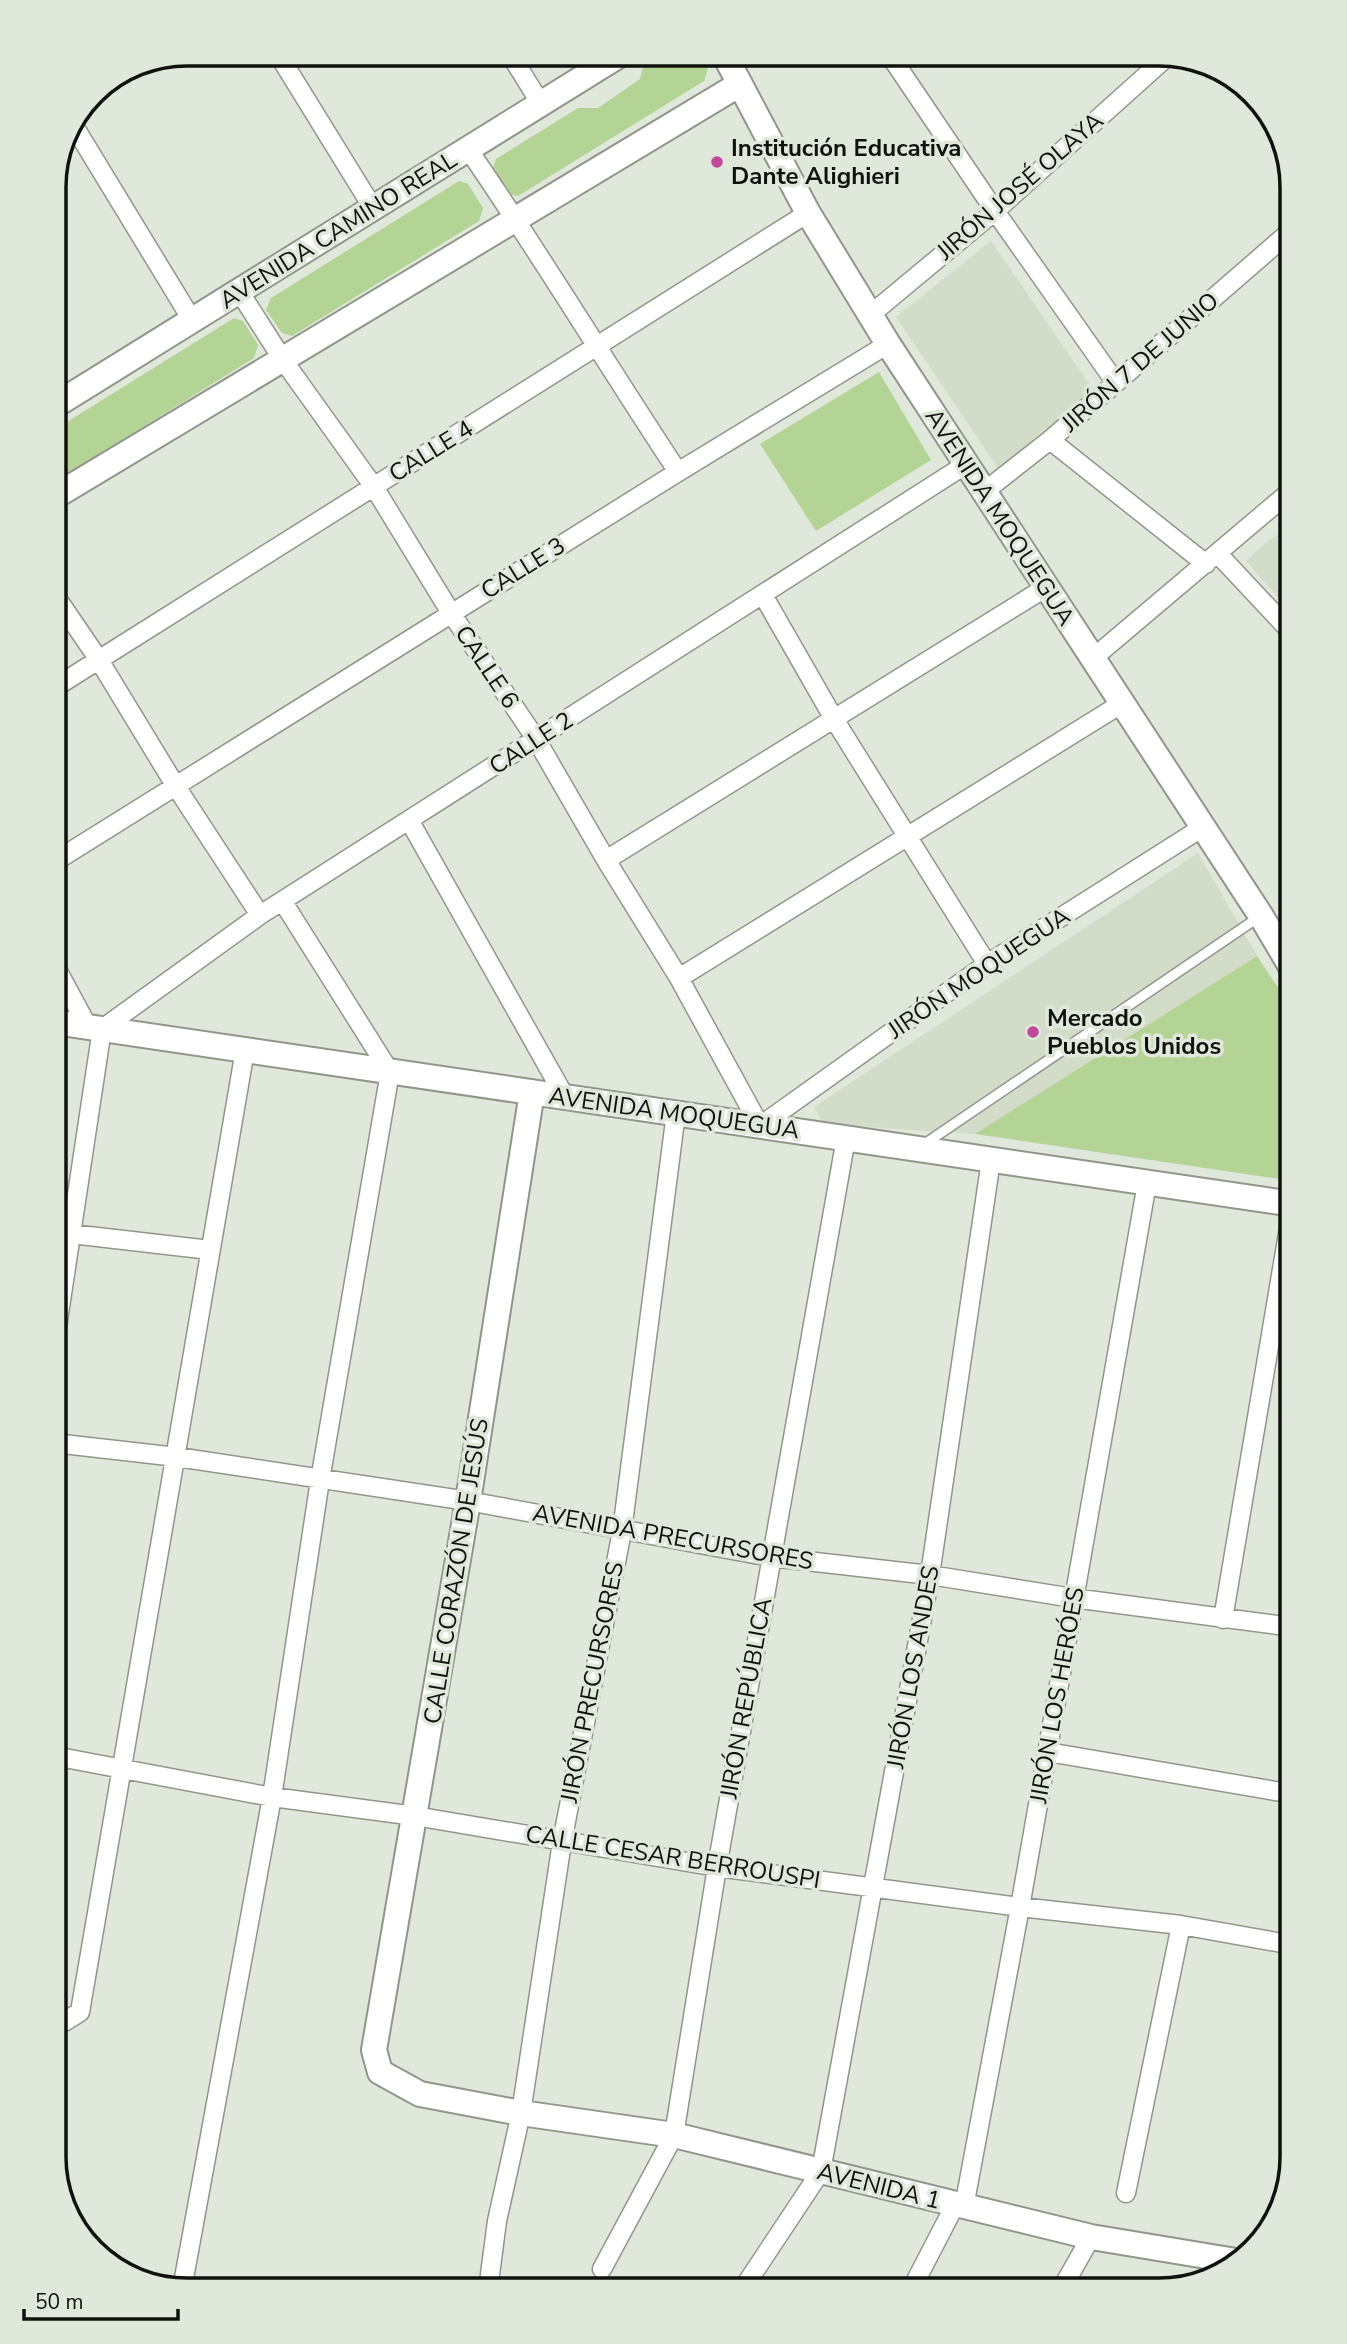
<svg xmlns="http://www.w3.org/2000/svg" width="1347" height="2344" font-family="'Nunito Sans',sans-serif">
  <rect width="100%" height="100%" fill="#e0e7db"/>
  <path fill="#d2dcc9" d="M991,241L1094,391L998,468L896,317Z
    M1293,526V614L1246,561L1269,540Z
    M1198,853L1257,956L975,1134L824,1124L814,1107Z"/>
  <path fill="#b4d495" d="M663,54H700L708,68L704,81L518,196L507,194L492,171L496,159L578,108H598L640,79L643,67Z
    M459,181L468,184L483,208L479,221L292,336L282,333L266,310L271,298Z
    M234,318L243,321L258,345L254,358L54,482V430Z
    M879,372L931,460L816,531L760,444Z
    M1257,956L1293,1010V1181L975,1134Z"/>
  <g fill="none" stroke-linecap="round" stroke-linejoin="round">
    <g stroke="#91968b" stroke-width="12">
      <path id="lane" d="M923,1145L1259,917"/>
    </g>
    <g stroke="#91968b" stroke-width="21">
      <path id="street" d="M278,54L373,208
        M510,54L541,104
        M889,54L995,211L1116,383
        M77,131L192,320
        M468,149C541,255 607,365 678,472
        M239,291L283,360L374,487L451,613L536,739L606,860L679,978L760,1126L987,964L1203,827
        M870,315L995,211L1169,55
        M1050,440L1206,564
        M985,491L1050,440L1293,229
        M1218,554L1293,634
        M54,594L99,660L175,785L260,915
        M763,595L834,719L987,964
        M1092,659L1293,489
        M54,688L808,213
        M409,820L565,1097
        M606,860L1045,588
        M54,862L678,472L888,344
        M54,964L88,1027
        M679,978L1121,704
        M54,1232L210,1250
        M54,1347L102,1029L260,915L965,465
        M54,1443L177,1457L468,1501L771,1557L930,1575L1073,1598L1293,1627
        M1223,1619L1293,1204
        M1048,1752L1293,1794
        M54,1756L272,1797L415,1816L717,1867L1020,1907L1181,1925L1293,1945
        M54,2020L64,2022L80,2012L245,1050
        M1126,2193L1181,1925
        M964,2207L1020,1907L1147,1183
        M602,2269L674,2135L717,1867L846,1138
        M182,2289L272,1797L320,1480L390,1072L283,902
        M488,2290L497,2221L521,2113L562,1842L622,1531L676,1113
        M742,2290L821,2171L930,1575L991,1160
        M911,2290L955,2205
        M1061,2290L1091,2237"/>
    </g>
    <g stroke="#91968b" stroke-width="28">
      <path id="secondary" d="M724,54L808,213L888,344L1261,916L1293,970
        M54,406L621,54
        M54,497L740,84
        M54,1022L1293,1204
        M532,1092L468,1501L374,2050L380,2072L420,2094L521,2113L674,2135L1091,2237L1236,2261"/>
    </g>
    <use href="#lane" stroke="#fff" stroke-width="9"/>
    <use href="#street" stroke="#fff" stroke-width="18"/>
    <use href="#secondary" stroke="#fff" stroke-width="24"/>
  </g>
  <g fill="#c1489b" stroke="#e0e7db" stroke-width="2.5">
    <circle cx="717" cy="162" r="7"/>
    <circle cx="1033" cy="1032" r="7"/>
  </g>
  <g text-anchor="middle" stroke-width="7" stroke-linejoin="round" paint-order="stroke">
    <g font-size="24" font-weight="bold" fill="#10120e" stroke="#e0e7db" text-anchor="start">
      <text x="731" y="156">Institución Educativa<tspan x="731" dy="28">Dante Alighieri</tspan></text>
      <text x="1047" y="1026">Mercado<tspan x="1047" dy="28">Pueblos Unidos</tspan></text>
    </g>
    <g font-size="24" fill="#10120e" stroke="#e0e7db">
      <text transform="translate(1020 186) rotate(-41)" y="8">JIRÓN JOSÉ OLAYA</text>
      <text transform="translate(338 230) rotate(-32)" y="8">AVENIDA CAMINO REAL</text>
      <text transform="translate(1140 362) rotate(-41)" y="8">JIRÓN 7 DE JUNIO</text>
      <text transform="translate(431 451) rotate(-32)" y="8">CALLE 4</text>
      <text transform="translate(1000 517) rotate(57)" y="8">AVENIDA MOQUEGUA</text>
      <text transform="translate(523 568) rotate(-32)" y="8">CALLE 3</text>
      <text transform="translate(487 667) rotate(56)" y="8">CALLE 6</text>
      <text transform="translate(531 743) rotate(-33)" y="8">CALLE 2</text>
      <text transform="translate(979 973) rotate(-34)" y="8">JIRÓN MOQUEGUA</text>
      <text transform="translate(674 1113) rotate(8)" y="8">AVENIDA MOQUEGUA</text>
      <text transform="translate(673 1537) rotate(10)" y="8">AVENIDA PRECURSORES</text>
      <text transform="translate(456 1571) rotate(-81)" y="8">CALLE CORAZÓN DE JESÚS</text>
      <text transform="translate(913 1667) rotate(-80)" y="8">JIRÓN LOS ANDES</text>
      <text transform="translate(592 1682) rotate(-79)" y="8">JIRÓN PRECURSORES</text>
      <text transform="translate(1057 1695) rotate(-80)" y="8">JIRÓN LOS HERÓES</text>
      <text transform="translate(746 1698) rotate(-80)" y="8">JIRÓN REPÚBLICA</text>
      <text transform="translate(673 1857) rotate(9)" y="8">CALLE CESAR BERROUSPI</text>
      <text transform="translate(879 2186) rotate(14)" y="8">AVENIDA 1</text>
    </g>
  </g>
  <path d="M0 0H1347V2344H0ZM187 66H1159A121 121 0 0 1 1280 187V2157A121 121 0 0 1 1159 2278H187A121 121 0 0 1 66 2157V187A121 121 0 0 1 187 66Z" fill="#e0e7db" fill-rule="evenodd"/>
  <path fill="none" stroke="#10120e" stroke-width="3.5" d="M187 66H1159A121 121 0 0 1 1280 187V2157A121 121 0 0 1 1159 2278H187A121 121 0 0 1 66 2157V187A121 121 0 0 1 187 66Z"/>
  <path d="M24 2309v10h154v-10" fill="none" stroke="#10120e" stroke-width="3.5"/>
  <text x="35" y="2309" font-size="21" fill="#10120e" stroke="#e0e7db" stroke-width="5" paint-order="stroke">50 m</text>
</svg>
